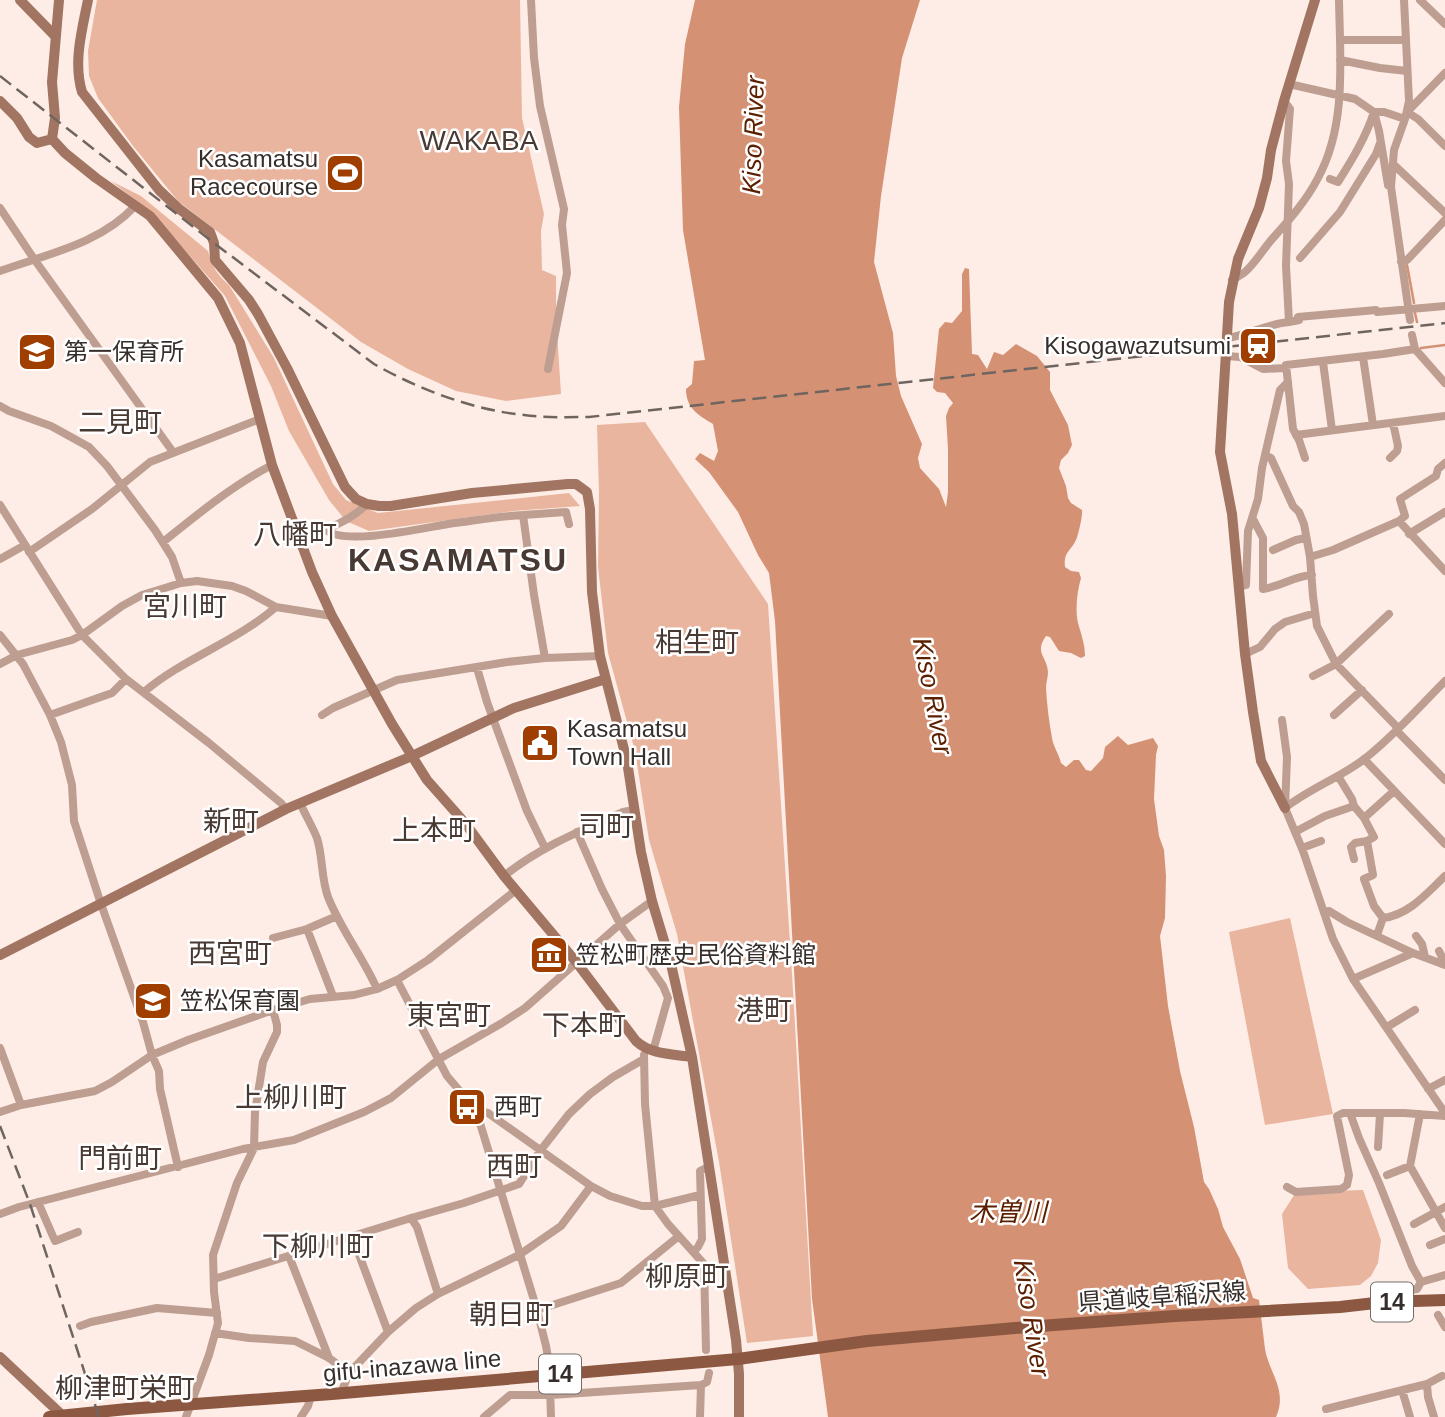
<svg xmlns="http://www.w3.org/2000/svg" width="1445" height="1417" font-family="Arial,'Noto Sans JP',sans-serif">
  <rect width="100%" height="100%" fill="#fdede6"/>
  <path fill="#e9b59f" d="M97,0H520L522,118L544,214L541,231L542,270L556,276V317L561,394L506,401L456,391L408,369L361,342L178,201L133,146L98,98L89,76L88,51Z
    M111,181L141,196L208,251C212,266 217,275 229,285L274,358L333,484L346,500L378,513L569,493L580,506L513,511L369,531L346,521L329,500L289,431L271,386L225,296L153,214Z
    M645,422L768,604L792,974L813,1336L747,1343L719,1162L677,934L649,840L635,751L608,653L598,567L599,493L597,425Z
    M1290,918L1333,1114L1265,1125L1229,932Z
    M1363,1190L1381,1240L1378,1263L1371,1276L1360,1285L1308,1289L1288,1268L1282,1214L1296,1192Z"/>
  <path fill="#d49174" d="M695,0H920L902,58L881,196L874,262L893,333L896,376L901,396L922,444L918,458L920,468L939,489L946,507L948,492V449L946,416L949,408L953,403L945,393L937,392L933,388L939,329L945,322L952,323L962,311V274L965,268L969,269L972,354L978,355L987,369L994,352L1003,355L1016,344L1037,356L1050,372V390L1068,425L1072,445L1068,453L1061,460L1059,468L1066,486L1068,498L1071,503L1082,510C1083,515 1078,536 1076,540C1071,551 1063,552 1065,567L1071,571L1079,572L1081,578C1077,592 1075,609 1078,623C1081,634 1085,644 1085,656L1081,658L1071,653L1059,651L1050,637L1046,636C1034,653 1047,656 1048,672C1048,677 1046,683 1046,688C1047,705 1049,722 1052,738C1053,746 1059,754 1061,763L1066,767L1074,760H1079L1086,770L1091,771L1103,758L1105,747L1118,736L1128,745L1153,738L1158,746L1156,755L1154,799L1159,836L1164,850L1166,876L1165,918L1160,936L1168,1006L1180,1071L1194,1127L1204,1182L1209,1189L1218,1209L1223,1227L1240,1259L1253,1298L1259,1300C1261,1316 1263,1333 1265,1349C1269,1373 1288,1390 1276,1417H828L812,1299L775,621L769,573L758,555L738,512L709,472L695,459L700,453L714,461L718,451L713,424C698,415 686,408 686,389L692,384L694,361L705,360L683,230L679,107L685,44Z"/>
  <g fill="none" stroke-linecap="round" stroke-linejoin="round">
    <path stroke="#d49174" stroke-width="2.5" d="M1407,265L1414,303
      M1415,313L1417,322
      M1421,348L1445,345"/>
    <path stroke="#bd9e91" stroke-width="8" d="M531,0L534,58L540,106L564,209L562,225L567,273L548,369
      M1404,0L1409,101L1405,119L1394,150L1391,187L1410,320
      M1420,0L1445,24
      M1340,40H1406
      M1340,60L1380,68L1407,71
      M1445,73L1407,112L1418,119L1445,146
      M1289,84L1355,99L1374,112L1379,131L1388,185
      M1284,101L1290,109L1286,161L1289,184L1286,266L1289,322L1299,320L1298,317L1376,310L1377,312L1445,306
      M1393,164L1445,213
      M1330,179L1338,182C1352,160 1366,137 1374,112H1384L1405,119
      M0,208L34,259L173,452
      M1300,258L1340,212L1376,154L1380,143
      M1401,262L1407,260L1445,220
      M0,271C47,254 100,244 135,206
      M1232,280C1237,277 1242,275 1246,271C1256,262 1264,248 1273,238C1290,219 1306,201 1318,178C1347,125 1340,59 1339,0
      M1412,335L1415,349L1445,383
      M1227,338C1249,335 1267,324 1289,322
      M1226,356L1240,357L1263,369L1286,368
      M1363,357L1373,425
      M1323,362L1332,430
      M0,406L9,411L51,426L89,447L107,466L155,530L172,557L181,583
      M1296,435L1445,416
      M1265,455L1271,458L1293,506L1299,512L1304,524L1310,557
      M1305,458L1299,440L1293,429L1286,365L1383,354L1415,349
      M1390,458L1397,451L1398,446L1393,423
      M0,505L82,635L126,679L209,743L281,803L286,809
      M1253,519L1263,538V589C1282,586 1294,576 1312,575
      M1399,521L1405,516L1400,499L1436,476L1438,469L1445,463
      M326,530C345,546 423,528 448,524C473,521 498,516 523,515
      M1409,534L1445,512
      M299,539C324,530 348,523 367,504
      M163,542C198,514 233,485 272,465
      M1273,550L1296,540L1306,538
      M29,552L92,509L150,462L260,419
      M0,559L25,545
      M1239,587L1246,585L1248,531L1258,499L1262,468L1280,390L1288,382
      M0,635L23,664L50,715L61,742L72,785L74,821L101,904L143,1022L152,1055L159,1071L160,1089L178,1167
      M1245,654L1260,647L1275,629L1285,622L1315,613
      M545,658L534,595L523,515L566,512L569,524
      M0,664L17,655L72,640L82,635L122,606L142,595L181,583L197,581L232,586L246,591L276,607L332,616
      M477,668L487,702L527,811L545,848
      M1313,676L1336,664L1389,614
      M144,692C184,658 236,642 276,607
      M50,715L112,693L126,679
      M322,715L333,708L397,680L507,662L545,658L600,656
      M1334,715L1362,690
      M1282,720L1287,757L1285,808L1303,851L1333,939L1353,979L1445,1113
      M1398,728L1336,664L1317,626L1313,596L1310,557L1333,550L1399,521L1445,571
      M1396,730L1445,780
      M1364,759L1445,844
      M1338,776L1352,799L1354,806L1364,818L1374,837L1367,841L1355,843L1351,847L1354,859
      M300,803C305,814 312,826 317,838C323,857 321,878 328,897C341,930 363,957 377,989
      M1285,808C1309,789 1339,778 1363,760C1393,737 1419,707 1445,681
      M1364,818L1394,791
      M577,832L602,889L620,924L663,986L668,998L653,1051
      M1295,832L1325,816L1354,806
      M1367,841L1373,875L1364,879L1374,906L1383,918L1377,935
      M1302,848L1321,841
      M504,876C540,847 582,830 623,812L634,810
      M1324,912L1329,911L1347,922L1413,953L1445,965
      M1383,918C1409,915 1427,893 1445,876
      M307,929L333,996
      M1416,936L1422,944L1425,957
      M273,938L307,929L337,916
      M1439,951L1442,957V964
      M1353,979L1413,953
      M397,980L447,1076L476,1110L537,1310L546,1346L549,1363
      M1387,1027L1415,1010
      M0,1048L21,1105
      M644,1055L645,1104L655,1206L668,1224L704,1264L706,1350
      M1428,1089L1445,1080
      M476,1110L488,1113L591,1186L610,1196L642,1206H655L700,1195
      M0,1112L21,1105L95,1091L112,1082L152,1055L188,1040L273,1010L310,999L354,995L377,989L397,980L428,960L516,890
      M1350,1113L1359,1138L1379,1183L1412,1266L1421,1282
      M1420,1114L1410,1166L1445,1228
      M1378,1147L1380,1114
      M1387,1175L1410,1166
      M1287,1187L1296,1192L1341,1189L1347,1185L1349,1175L1337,1116L1343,1113H1404L1445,1116
      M38,1202L55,1241L78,1232
      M0,1214L19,1207L243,1149L294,1140L364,1112L391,1098L439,1059L502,1023L525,1008L620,924L652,901
      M411,1218L417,1227L438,1294
      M1414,1224L1445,1207
      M352,1236L388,1332
      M1430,1245L1445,1239
      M694,1251L698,1247L702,1239L700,1171L708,1167
      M289,1256L329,1358
      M214,1279L411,1218L464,1203L519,1184L540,1151L569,1114L590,1094L613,1077L644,1059
      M1384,1302L1392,1293L1417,1289L1421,1282L1445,1275
      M537,1310L621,1283L679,1236
      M1438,1315L1445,1327
      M80,1326L91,1322L157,1308L217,1313
      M215,1333L249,1338L295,1341L329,1358L349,1373
      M1427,1384L1442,1376
      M550,1388L551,1417
      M1402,1390L1410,1417
      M341,1393L349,1373L388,1332L416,1308L438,1294L519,1255L561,1226L591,1186
      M1326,1409L1427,1384L1428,1397L1434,1417
      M186,1417L209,1355L218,1323L214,1292L213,1255L237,1183L254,1148L255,1112L263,1062L277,1032V1025L273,1010
      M301,1417L308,1406L311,1396
      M484,1417L510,1395H551L701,1385
      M700,1417L701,1385L707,1382L709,1373"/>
    <path stroke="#a17562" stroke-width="10" d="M20,0L55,36
      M59,0L52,82L55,118L52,139L65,153L96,178L150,216L218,298L240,343L272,465L312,572L332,616L392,724L427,780L465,823L504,876L577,963L636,1041C651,1055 673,1054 692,1057
      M88,0C82,30 73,62 82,92L159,190L178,208L210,232L214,243L215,260L249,300L258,314L287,368L345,487L356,499L367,504L379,506H391L472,493L568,484H576L587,492L590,509L592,592L600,656L627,761L641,852L652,901L671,964L692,1057L736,1340L739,1374V1417
      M0,101L17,118L29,137L37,143L52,139
      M1285,808L1261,761L1253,712L1245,654L1232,514L1220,452L1229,302L1238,259L1259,208L1267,178L1271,150L1284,101L1315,0
      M0,955L286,809L412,756L514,708L606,679
      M0,1357L64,1417"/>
    <path stroke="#8d5841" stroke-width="12" d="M49,1417L127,1409L332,1394L738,1359L867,1341L1027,1327L1175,1316L1340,1307L1384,1302L1445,1300"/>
    <path stroke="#6f6560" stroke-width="2.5" stroke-dasharray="14 7" stroke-linecap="butt" d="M0,76L214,243L374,364C418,389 473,410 524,415C545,418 567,417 589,417L1445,323
      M0,1126L30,1204L99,1417"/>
  </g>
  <defs>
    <g id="stadium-square" transform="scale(2.0125)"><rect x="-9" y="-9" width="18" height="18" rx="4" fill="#a03e00" stroke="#fff"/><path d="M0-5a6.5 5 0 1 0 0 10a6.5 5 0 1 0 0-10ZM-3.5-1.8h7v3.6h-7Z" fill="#fff"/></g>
    <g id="station-square" transform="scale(2.0125)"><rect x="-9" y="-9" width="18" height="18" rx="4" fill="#a03e00" stroke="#fff"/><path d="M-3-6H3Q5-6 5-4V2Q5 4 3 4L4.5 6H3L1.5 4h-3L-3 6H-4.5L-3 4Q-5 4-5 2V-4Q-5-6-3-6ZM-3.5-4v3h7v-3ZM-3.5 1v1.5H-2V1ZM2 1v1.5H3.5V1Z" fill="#fff"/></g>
    <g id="school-square" transform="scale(2.0125)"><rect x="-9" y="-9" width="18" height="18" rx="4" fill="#a03e00" stroke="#fff"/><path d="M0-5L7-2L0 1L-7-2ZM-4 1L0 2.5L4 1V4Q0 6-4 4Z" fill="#fff"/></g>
    <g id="civic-square" transform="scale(2.0125)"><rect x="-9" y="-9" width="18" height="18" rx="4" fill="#a03e00" stroke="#fff"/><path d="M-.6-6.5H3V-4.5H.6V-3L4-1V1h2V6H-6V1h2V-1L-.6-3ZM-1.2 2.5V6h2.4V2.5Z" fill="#fff"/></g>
    <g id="museum-square" transform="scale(2.0125)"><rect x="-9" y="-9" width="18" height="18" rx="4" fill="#a03e00" stroke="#fff"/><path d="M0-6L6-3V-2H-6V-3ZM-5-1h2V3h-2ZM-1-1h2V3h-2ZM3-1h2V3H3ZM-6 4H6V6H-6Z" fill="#fff"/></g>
    <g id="bus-square" transform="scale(2.0125)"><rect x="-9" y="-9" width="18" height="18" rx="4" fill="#a03e00" stroke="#fff"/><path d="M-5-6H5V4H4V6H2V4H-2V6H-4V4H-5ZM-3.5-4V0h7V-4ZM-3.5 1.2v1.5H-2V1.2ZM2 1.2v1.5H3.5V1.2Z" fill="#fff"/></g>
  </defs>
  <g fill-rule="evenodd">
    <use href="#stadium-square" x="345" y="173"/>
    <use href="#station-square" x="1258" y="346"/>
    <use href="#school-square" x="37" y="352"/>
    <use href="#civic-square" x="540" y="743"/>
    <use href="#museum-square" x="549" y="955"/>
    <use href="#school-square" x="153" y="1001"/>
    <use href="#bus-square" x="467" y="1107"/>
  </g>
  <g text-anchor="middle" stroke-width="5" stroke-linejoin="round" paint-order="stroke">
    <g fill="#fff" stroke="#726d6b" stroke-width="2">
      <rect x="1371" y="1282.5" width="42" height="39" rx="5"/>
      <rect x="539" y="1354.5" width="42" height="39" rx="5"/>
    </g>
    <g font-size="23" font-weight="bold" fill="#362e2b">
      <text x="1392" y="1310">14</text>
      <text x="560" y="1382">14</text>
    </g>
    <g font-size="24" fill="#362e2b" stroke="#fff" text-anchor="start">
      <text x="318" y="167" text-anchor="end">Kasamatsu<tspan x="318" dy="28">Racecourse</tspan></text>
      <text x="1231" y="354" text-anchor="end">Kisogawazutsumi</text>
      <text x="64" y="360">第一保育所</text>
      <text x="567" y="737">Kasamatsu<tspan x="567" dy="28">Town Hall</tspan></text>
      <text x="576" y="963">笠松町歴史民俗資料館</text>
      <text x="180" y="1009">笠松保育園</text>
      <text x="494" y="1115">西町</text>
    </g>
    <g font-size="24" fill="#362e2b" stroke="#fff">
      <text transform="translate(1162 1297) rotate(-4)" y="8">県道岐阜稲沢線</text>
      <text transform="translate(412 1366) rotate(-5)" y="8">gifu-inazawa line</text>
    </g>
    <g font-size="26" font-style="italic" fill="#5c2000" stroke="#fff">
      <text transform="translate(753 135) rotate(-88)" y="9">Kiso River</text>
      <text transform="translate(933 696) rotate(79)" y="9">Kiso River</text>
      <text x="1008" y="1221">木曽川</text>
      <text transform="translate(1032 1318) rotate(81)" y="9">Kiso River</text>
    </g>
    <g font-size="28" fill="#483933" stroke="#fff">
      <text x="479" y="150">WAKABA</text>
      <text x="120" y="432">二見町</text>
      <text x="295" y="544">八幡町</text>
      <text x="185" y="616">宮川町</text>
      <text x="697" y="652">相生町</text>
      <text x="231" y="831">新町</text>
      <text x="606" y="836">司町</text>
      <text x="434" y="840">上本町</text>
      <text x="230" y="963">西宮町</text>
      <text x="764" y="1020">港町</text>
      <text x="449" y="1025">東宮町</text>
      <text x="584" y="1035">下本町</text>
      <text x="291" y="1107">上柳川町</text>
      <text x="120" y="1168">門前町</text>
      <text x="514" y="1176">西町</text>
      <text x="318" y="1256">下柳川町</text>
      <text x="687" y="1286">柳原町</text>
      <text x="511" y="1324">朝日町</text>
      <text x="125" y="1398">柳津町栄町</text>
    </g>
    <g font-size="32" font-weight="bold" letter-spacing="2" fill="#483933" stroke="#fff">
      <text x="458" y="571">KASAMATSU</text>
    </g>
  </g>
</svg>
